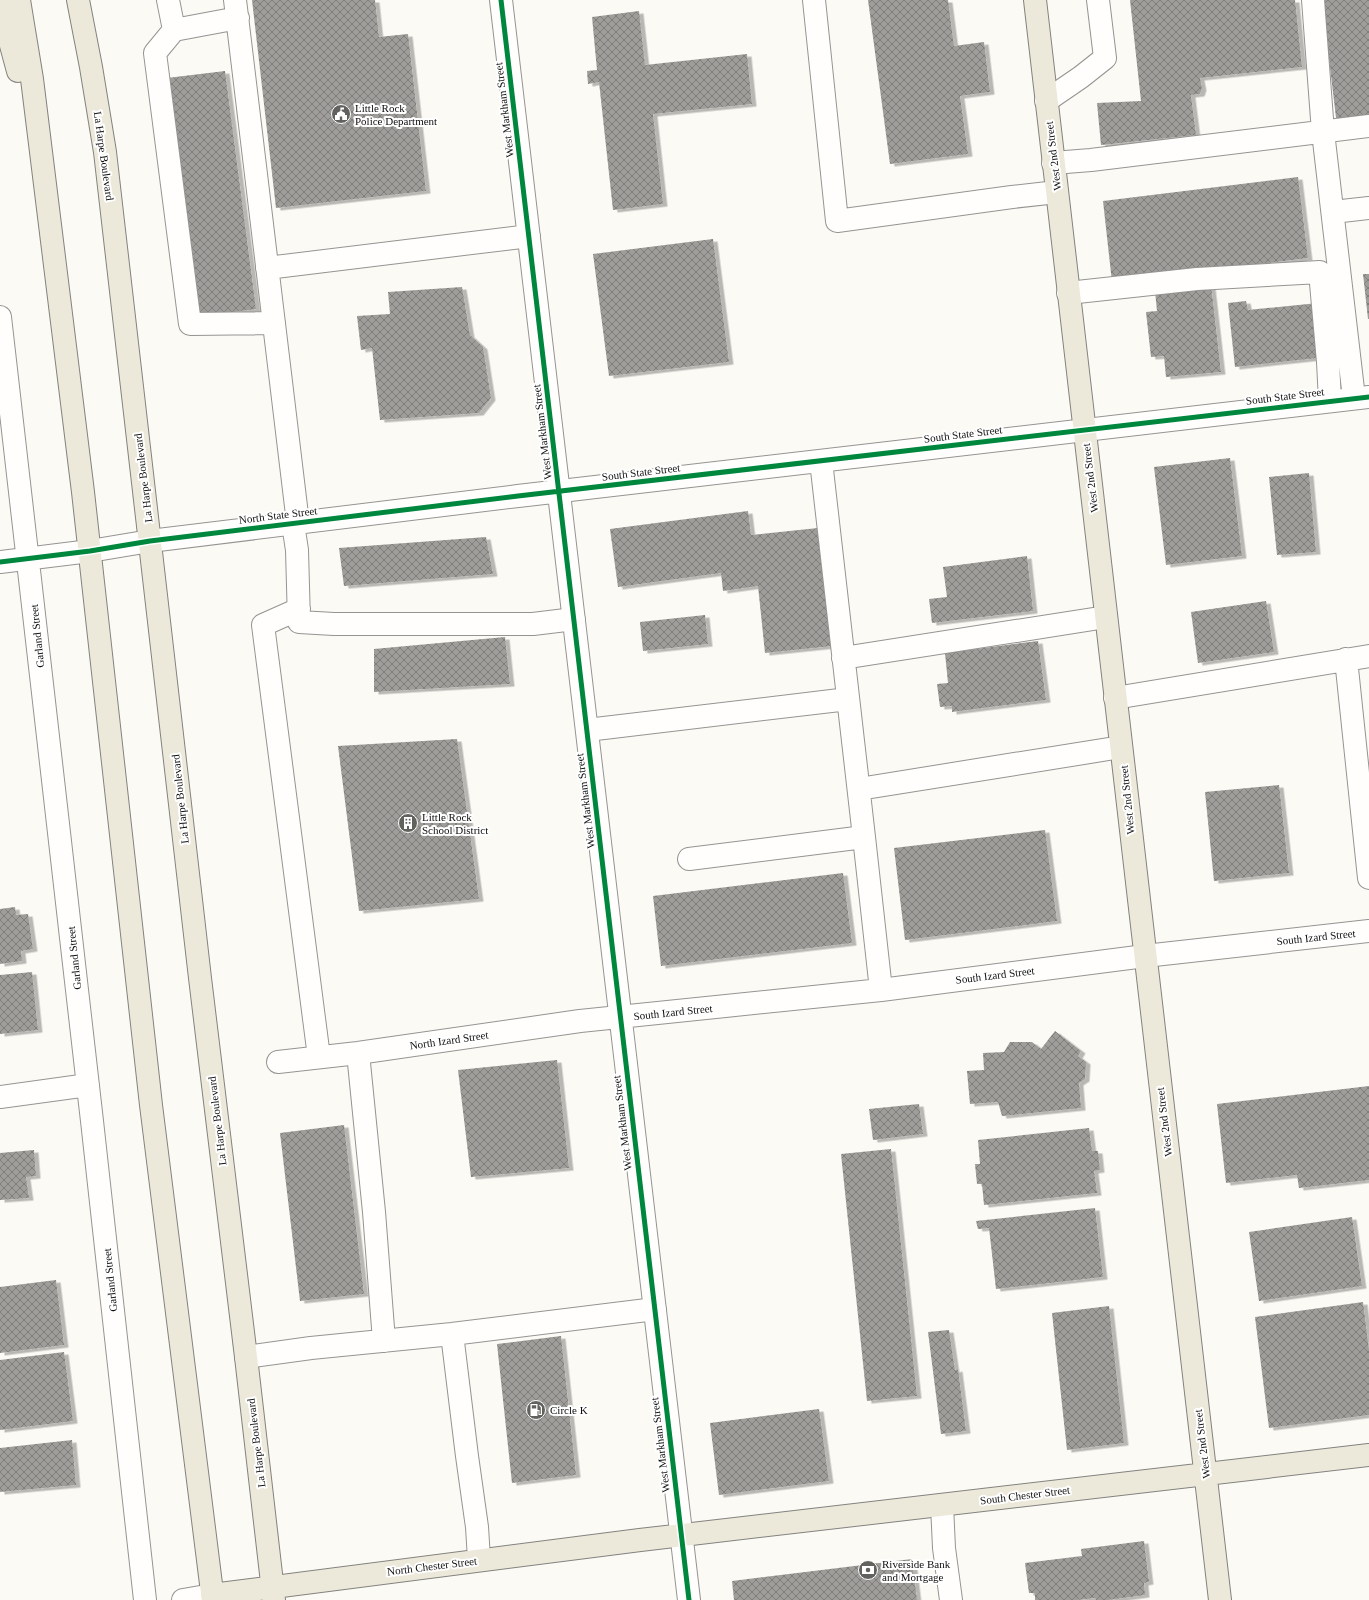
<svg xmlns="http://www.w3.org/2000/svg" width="1369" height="1600" font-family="Georgia,serif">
  <defs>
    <pattern id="building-cross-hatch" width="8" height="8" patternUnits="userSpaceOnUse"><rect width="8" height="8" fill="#9f9d99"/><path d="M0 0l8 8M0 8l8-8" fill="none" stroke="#807e7b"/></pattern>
    <filter id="shadow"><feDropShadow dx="4.5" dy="2.5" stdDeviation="0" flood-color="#0004"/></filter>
  </defs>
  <rect width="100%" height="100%" fill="#fcfaf4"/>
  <path fill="url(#building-cross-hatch)" filter="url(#shadow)" d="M252,0H375L379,37L408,34L426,191L276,208Z
    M868,0H948L954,46L984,42L990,92L960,96L968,154L890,164Z
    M1130,0H1295L1302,67L1200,78L1202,88L1200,94L1191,95L1196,135L1101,145L1097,103L1141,101Z
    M1322,0H1369V122L1337,126Z
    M639,11L645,65L747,54L752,104L653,114L663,204L613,210L599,82L588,84L587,71L597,70L592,17Z
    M225,71L256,309L197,317L167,78Z
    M1298,177L1308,258L1112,282L1103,201Z
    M713,239L729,362L609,376L593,254Z
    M1363,274H1369V319H1368Z
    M1211,285L1221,372L1166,377L1164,356L1151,357L1146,312L1157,311L1155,291Z
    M462,287L470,335L483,347L491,398L479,413L380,420L372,348L361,350L357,316L390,314L388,292Z
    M1246,301L1248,310L1318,303V358L1235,367L1228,303Z
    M1230,458L1242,556L1166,565L1154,467Z
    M1309,473L1316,552L1277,555L1269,477Z
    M748,511L751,535L818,528L832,646L765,653L758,586L723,591L721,573L618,587L610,529Z
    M486,537L493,574L344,586L339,548Z
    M1027,556L1033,611L932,623L929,599L947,597L943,567Z
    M1266,601L1274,652L1198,663L1191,612Z
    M705,615L708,644L643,651L640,622Z
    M505,637L510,684L374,692V649Z
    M1038,641L1046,700L952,712V706L940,707L937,684L948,683L945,653Z
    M457,739L479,899L359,911L338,746Z
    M1279,785L1289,873L1214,881L1205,792Z
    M1045,830L1057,921L905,940L894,848Z
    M843,873L852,943L661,966L653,896Z
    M15,907L16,915L28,914L33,949L21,951L22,961L0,964V909Z
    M32,972L38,1030L0,1034V975Z
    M1055,1031L1081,1051L1078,1056L1086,1062L1085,1079L1079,1083L1081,1108L1002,1116L998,1102L970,1104L967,1071L984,1070L983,1053L1004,1052L1010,1042H1032L1041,1049Z
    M557,1060L569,1168L471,1177L458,1070Z
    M1369,1086V1180L1299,1188L1297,1175L1226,1183L1217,1104Z
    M919,1104L923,1134L873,1140L869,1109Z
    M344,1125L364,1294L300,1301L280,1133Z
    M1089,1128L1092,1151H1098L1100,1170L1094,1171L1097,1193L984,1205L982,1184H977L975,1164H980L978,1140Z
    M891,1149L917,1396L867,1401L841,1154Z
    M34,1150L36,1176L26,1177L29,1198L0,1200V1153Z
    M1095,1208L1103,1277L996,1289L989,1228L978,1229L976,1221Z
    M1352,1217L1362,1286L1259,1301L1249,1232Z
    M56,1280L64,1345L0,1353V1287Z
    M1363,1302L1369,1350V1415L1269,1428L1255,1317Z
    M1109,1306L1124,1443L1067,1450L1052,1313Z
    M949,1330L955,1370L958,1369L966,1431L941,1434L928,1332Z
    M561,1336L576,1475L512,1483L497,1344Z
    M64,1352L73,1421L0,1430V1360Z
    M819,1409L829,1481L719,1495L710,1423Z
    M72,1440L76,1485L0,1492V1448Z
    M1144,1541L1149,1582L1144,1583L1145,1595L1108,1600H1096L1095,1598L1077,1600H1035V1593H1029L1025,1563L1082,1556L1081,1549Z
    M912,1559L917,1600H734L732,1581Z"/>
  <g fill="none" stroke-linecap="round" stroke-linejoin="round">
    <g stroke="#959492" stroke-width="24">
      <path id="minor" d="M168,0L174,30L238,18
        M235,0L298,523
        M501,0L689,1600
        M814,0L837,221L1012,197L1057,192
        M1313,0L1323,132L1354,398
        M174,30L155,53L190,324L274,323
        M1046,101L1081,77L1105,58L1098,0
        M1053,163L1091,160L1369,126
        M1333,212L1369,208
        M267,268L529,236
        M1068,293L1197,279L1320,272L1328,362L1330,401
        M0,317L92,1121L145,1600
        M821,461L864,837L881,990
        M293,524L297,550L299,622L334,624H533L574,619
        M0,562L90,551L150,541L518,496L1369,397
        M299,609L263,625L319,1057
        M843,658L1106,617
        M1346,659L1369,878
        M1115,698L1369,656
        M587,730L848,699
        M859,789L1121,747
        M689,859L864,837
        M358,1053L374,1212L384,1341
        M278,1062L358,1053L580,1021L881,990L1145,956L1369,931
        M0,1097L88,1085
        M452,1334L467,1456L477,1527L479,1559
        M246,1357L311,1348L452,1334L655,1309
        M942,1505L944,1548L951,1600
        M183,1600L212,1595L211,1600"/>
    </g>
    <g stroke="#82827f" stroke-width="24">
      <path id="major" d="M19,0L32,79L83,492L151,1105L213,1600
        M78,0L91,67L105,152L200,978L246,1357L274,1600
        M1035,0L1220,1600
        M0,5L18,71
        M212,1595L640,1540L1369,1455"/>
    </g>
    <use href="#minor" stroke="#fffefd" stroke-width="22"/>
    <use href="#major" stroke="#ece8da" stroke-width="22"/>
    <g stroke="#fff" stroke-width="8">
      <path id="cycleway" d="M501,0L689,1600
        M0,562L90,551L150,541L518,496L1369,397"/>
    </g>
    <use href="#cycleway" stroke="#00873e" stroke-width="5"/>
  </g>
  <defs>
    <g id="civic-disc" transform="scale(1)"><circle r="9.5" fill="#61615e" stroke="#fff"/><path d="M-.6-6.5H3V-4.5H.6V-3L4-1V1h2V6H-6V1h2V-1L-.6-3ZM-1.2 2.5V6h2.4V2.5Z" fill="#fff"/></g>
    <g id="building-disc" transform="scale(1)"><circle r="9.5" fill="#61615e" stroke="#fff"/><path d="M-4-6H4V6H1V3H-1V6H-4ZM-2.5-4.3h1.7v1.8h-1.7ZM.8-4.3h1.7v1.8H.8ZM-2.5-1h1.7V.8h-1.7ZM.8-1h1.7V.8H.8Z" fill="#fff"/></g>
    <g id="fuel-disc" transform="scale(1)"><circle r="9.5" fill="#61615e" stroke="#fff"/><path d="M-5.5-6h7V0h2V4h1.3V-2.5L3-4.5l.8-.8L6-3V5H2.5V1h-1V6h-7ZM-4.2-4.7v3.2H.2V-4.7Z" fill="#fff"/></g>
    <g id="bank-disc" transform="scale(1)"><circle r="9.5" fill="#61615e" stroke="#fff"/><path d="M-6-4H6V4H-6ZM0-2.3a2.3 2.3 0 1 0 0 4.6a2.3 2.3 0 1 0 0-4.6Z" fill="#fff"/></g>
  </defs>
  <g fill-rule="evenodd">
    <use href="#civic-disc" x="341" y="114"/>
    <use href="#building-disc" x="408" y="823"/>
    <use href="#fuel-disc" x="536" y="1410"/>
    <use href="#bank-disc" x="868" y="1570"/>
  </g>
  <g text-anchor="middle" stroke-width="4" stroke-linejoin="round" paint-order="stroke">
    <g font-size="11" fill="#0e0e0e" stroke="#fff" text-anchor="start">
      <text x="355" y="112">Little Rock<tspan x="355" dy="13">Police Department</tspan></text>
      <text x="422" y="821">Little Rock<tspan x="422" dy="13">School District</tspan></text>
      <text x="550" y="1414">Circle K</text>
      <text x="882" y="1568">Riverside Bank<tspan x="882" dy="13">and Mortgage</tspan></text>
    </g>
    <g font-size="11" fill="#0e0e0e" stroke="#fff">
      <text transform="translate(504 110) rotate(-97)" y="4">West Markham Street</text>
      <text transform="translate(104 156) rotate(82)" y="4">La Harpe Boulevard</text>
      <text transform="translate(1053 156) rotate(-97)" y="4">West 2nd Street</text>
      <text transform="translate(1285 396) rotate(-7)" y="4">South State Street</text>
      <text transform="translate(542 432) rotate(-97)" y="4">West Markham Street</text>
      <text transform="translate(963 434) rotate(-7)" y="4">South State Street</text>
      <text transform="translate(641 472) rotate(-7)" y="4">South State Street</text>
      <text transform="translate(143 478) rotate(-97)" y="4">La Harpe Boulevard</text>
      <text transform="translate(1090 478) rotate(-97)" y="4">West 2nd Street</text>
      <text transform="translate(278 515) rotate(-7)" y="4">North State Street</text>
      <text transform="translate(37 636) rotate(-96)" y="4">Garland Street</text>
      <text transform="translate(180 799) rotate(-96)" y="4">La Harpe Boulevard</text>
      <text transform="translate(1127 800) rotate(-96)" y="4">West 2nd Street</text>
      <text transform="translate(585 801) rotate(-97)" y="4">West Markham Street</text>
      <text transform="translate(1316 937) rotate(-6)" y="4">South Izard Street</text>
      <text transform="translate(74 958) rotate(-96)" y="4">Garland Street</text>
      <text transform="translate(995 975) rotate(-7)" y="4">South Izard Street</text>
      <text transform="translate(673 1012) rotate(-6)" y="4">South Izard Street</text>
      <text transform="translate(449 1040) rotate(-8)" y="4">North Izard Street</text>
      <text transform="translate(217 1121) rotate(-97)" y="4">La Harpe Boulevard</text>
      <text transform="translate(1164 1122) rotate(-97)" y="4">West 2nd Street</text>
      <text transform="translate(622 1123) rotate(-97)" y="4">West Markham Street</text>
      <text transform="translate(110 1280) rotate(-96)" y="4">Garland Street</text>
      <text transform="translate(256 1443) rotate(-97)" y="4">La Harpe Boulevard</text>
      <text transform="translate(1202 1444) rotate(-97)" y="4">West 2nd Street</text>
      <text transform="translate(660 1445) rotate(-97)" y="4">West Markham Street</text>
      <text transform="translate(1025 1495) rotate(-7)" y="4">South Chester Street</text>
      <text transform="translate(432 1566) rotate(-7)" y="4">North Chester Street</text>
    </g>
  </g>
</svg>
